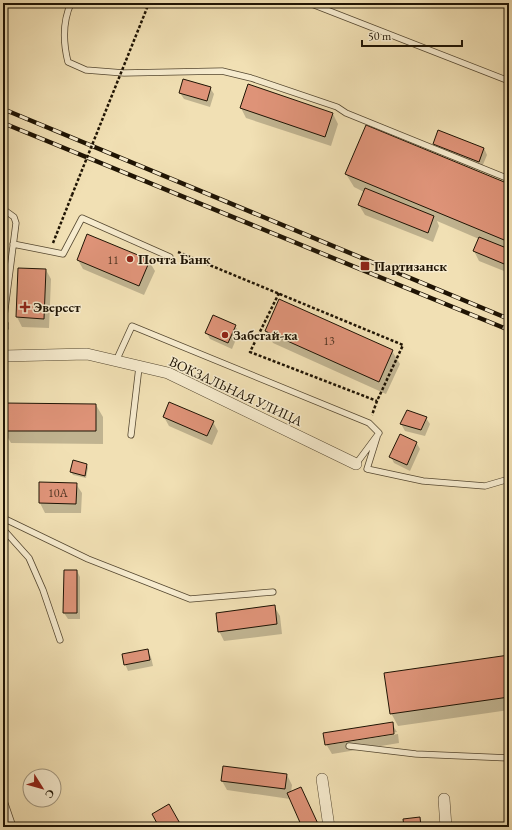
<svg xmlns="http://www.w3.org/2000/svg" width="512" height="830" font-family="'EB Garamond',serif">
  <rect width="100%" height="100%" fill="#f1e0b4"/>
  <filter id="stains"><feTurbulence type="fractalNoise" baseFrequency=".005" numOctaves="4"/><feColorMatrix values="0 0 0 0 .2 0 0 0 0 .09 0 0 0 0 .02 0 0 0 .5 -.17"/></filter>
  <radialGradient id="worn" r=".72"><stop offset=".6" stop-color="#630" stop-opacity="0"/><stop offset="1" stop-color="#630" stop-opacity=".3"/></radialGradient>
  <path fill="#0003" d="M210,88L214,94L210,107L184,99L180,93Z
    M241,108L333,114L338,124L331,146L246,118Z
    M434,144L484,148L487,155L482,167L438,150Z
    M346,174L509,186V273L479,261L474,251L479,239L437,221L439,226L433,242L365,215L359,205L364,192L354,187Z
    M78,260L149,261L155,271L144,295L83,269Z
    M19,269L46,270L51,279L49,328L22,327L17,317Z
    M235,326L239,332L232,349L210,339L206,332Z
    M266,331L392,351L400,364L386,394L273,343Z
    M96,405L103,417V444L11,443L4,431Z
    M407,411L426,418L430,424L425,436L405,431L401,424Z
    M164,417L213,422L218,431L212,445L169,426Z
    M416,442L420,449L410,471L394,463L391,457Z
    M87,465L88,468L86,478L73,475L71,472Z
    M40,483L76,484L82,493L81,513H45L40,503Z
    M77,571L80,577V619H68L64,613Z
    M274,606L280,616L282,634L224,641L219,631Z
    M147,650L151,657L153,666L128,671L125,664Z
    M509,656V710L398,726L391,713Z
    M392,724L397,732L328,743V745L398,734L399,743L332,754L326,744L324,734Z
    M287,775L292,785L291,792L304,794L319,827H303L290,799L227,790L222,781Z
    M419,818L423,827H405Z"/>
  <path fill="#de9378" stroke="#1f1404" d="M183,79L211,87L207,101L179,93Z
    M248,84L333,113L325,137L240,108Z
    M366,125L509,184V242L345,174Z
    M438,130L484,148L479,162L433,144Z
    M365,188L434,216L428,233L358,205Z
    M87,234L150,260L139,286L77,260Z
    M479,237L509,249V266L473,251Z
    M18,268L46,269L44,319L16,317Z
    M279,299L393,350L379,382L265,331Z
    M213,315L236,325L228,343L205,333Z
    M169,402L214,421L207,436L163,417Z
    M3,403L96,404V431H3Z
    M407,410L427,417L421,430L400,424Z
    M400,434L417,442L407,465L389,457Z
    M73,460L87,464L85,476L70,472Z
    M39,482L77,483L76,504L39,503Z
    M64,570H77V613H63Z
    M275,605L277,624L218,632L216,613Z
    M148,649L150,660L124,665L122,654Z
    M509,655V697L390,714L384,673Z
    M393,722L394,734L325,745L323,733Z
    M223,766L287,774L285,789L221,781Z
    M301,787L319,826L317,827H302L287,793Z
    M169,804L182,827H159L152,814Z
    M420,817L421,827H404L403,819Z"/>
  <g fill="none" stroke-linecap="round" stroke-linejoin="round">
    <g stroke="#544730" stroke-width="7">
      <path id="service" d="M71,3C62,23 63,42 68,62L86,70L124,73L222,71L251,78L337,107L346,113L509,179
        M309,3L509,81
        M3,209L14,217L16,223L3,325
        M13,244L63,254L82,218L170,257
        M116,361L132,326L369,423L379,433L356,464
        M131,435L139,367
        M377,437L367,469L423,481L485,486L509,479
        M3,518L88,559L190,599L273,592
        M3,529L29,558L43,590L60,640
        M349,746L416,754L509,758
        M3,798L13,827
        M3,827L11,822"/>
    </g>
    <g stroke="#544730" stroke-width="12">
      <path id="minor" d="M3,327V325
        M3,356L87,354L168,373L356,464
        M322,779L329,827
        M444,799L446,827"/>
    </g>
    <path stroke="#1f1404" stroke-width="2.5" stroke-dasharray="3 2" stroke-linecap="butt" d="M53,243L72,195
      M178,252L403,345L377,401L372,415
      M279,293L250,352L377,401"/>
    <use href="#service" stroke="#f6ebce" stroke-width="5.5"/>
    <use href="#minor" stroke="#f6ebce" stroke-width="11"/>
    <g stroke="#1f1404" stroke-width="4.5">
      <path id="rail" d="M3,109L509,319
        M3,123L509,330"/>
    </g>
    <use href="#rail" stroke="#f6ebce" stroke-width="3" stroke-dasharray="9" stroke-linecap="butt"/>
    <path stroke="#1f1404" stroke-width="2.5" stroke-dasharray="3 2" stroke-linecap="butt" d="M72,195L149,3"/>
  </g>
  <g fill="#8f2418" stroke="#f6ebce" stroke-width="1.5">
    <circle cx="130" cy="259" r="4"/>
    <rect x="360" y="261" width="10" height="10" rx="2"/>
    <path d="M23 301h4v4h4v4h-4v4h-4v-4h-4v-4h4z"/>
    <circle cx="225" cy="335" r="4"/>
  </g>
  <g text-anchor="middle" stroke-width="3" stroke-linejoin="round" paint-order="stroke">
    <g font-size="12" fill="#4f3421">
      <text x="113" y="264">11</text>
      <text x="329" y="345">13</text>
      <text x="58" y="497">10А</text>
    </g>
    <g font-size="14" font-weight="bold" fill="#1f1404" stroke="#f6ebce" text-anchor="start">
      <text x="138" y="264">Почта Банк</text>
      <text x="374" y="271">Партизанск</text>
      <text x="33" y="312">Эверест</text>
      <text x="233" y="340">Забегай-ка</text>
    </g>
    <g font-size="14" fill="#1f1404" stroke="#f6ebce">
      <text transform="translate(236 391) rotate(25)" y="5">ВОКЗАЛЬНАЯ УЛИЦА</text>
    </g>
  </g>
  <rect width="512" height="830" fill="none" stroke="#f1e0b4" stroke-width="16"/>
  <rect x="4" y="4" width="504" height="822" fill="none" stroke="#1f1404" stroke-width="2"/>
  <rect x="8" y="8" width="496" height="814" fill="none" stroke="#1f1404"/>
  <g transform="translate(42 788) rotate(127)"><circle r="19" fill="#f6ebce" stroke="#a0957d"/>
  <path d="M0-3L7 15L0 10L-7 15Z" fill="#8f2418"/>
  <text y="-6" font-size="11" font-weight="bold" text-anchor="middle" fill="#1f1404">С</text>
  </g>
  <path d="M362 40v6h100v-6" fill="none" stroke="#1f1404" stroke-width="2"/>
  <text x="368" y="40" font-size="12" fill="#1f1404" stroke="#f6ebce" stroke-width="3" paint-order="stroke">50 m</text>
  <rect width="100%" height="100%" filter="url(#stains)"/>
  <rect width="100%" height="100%" fill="url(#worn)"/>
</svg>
